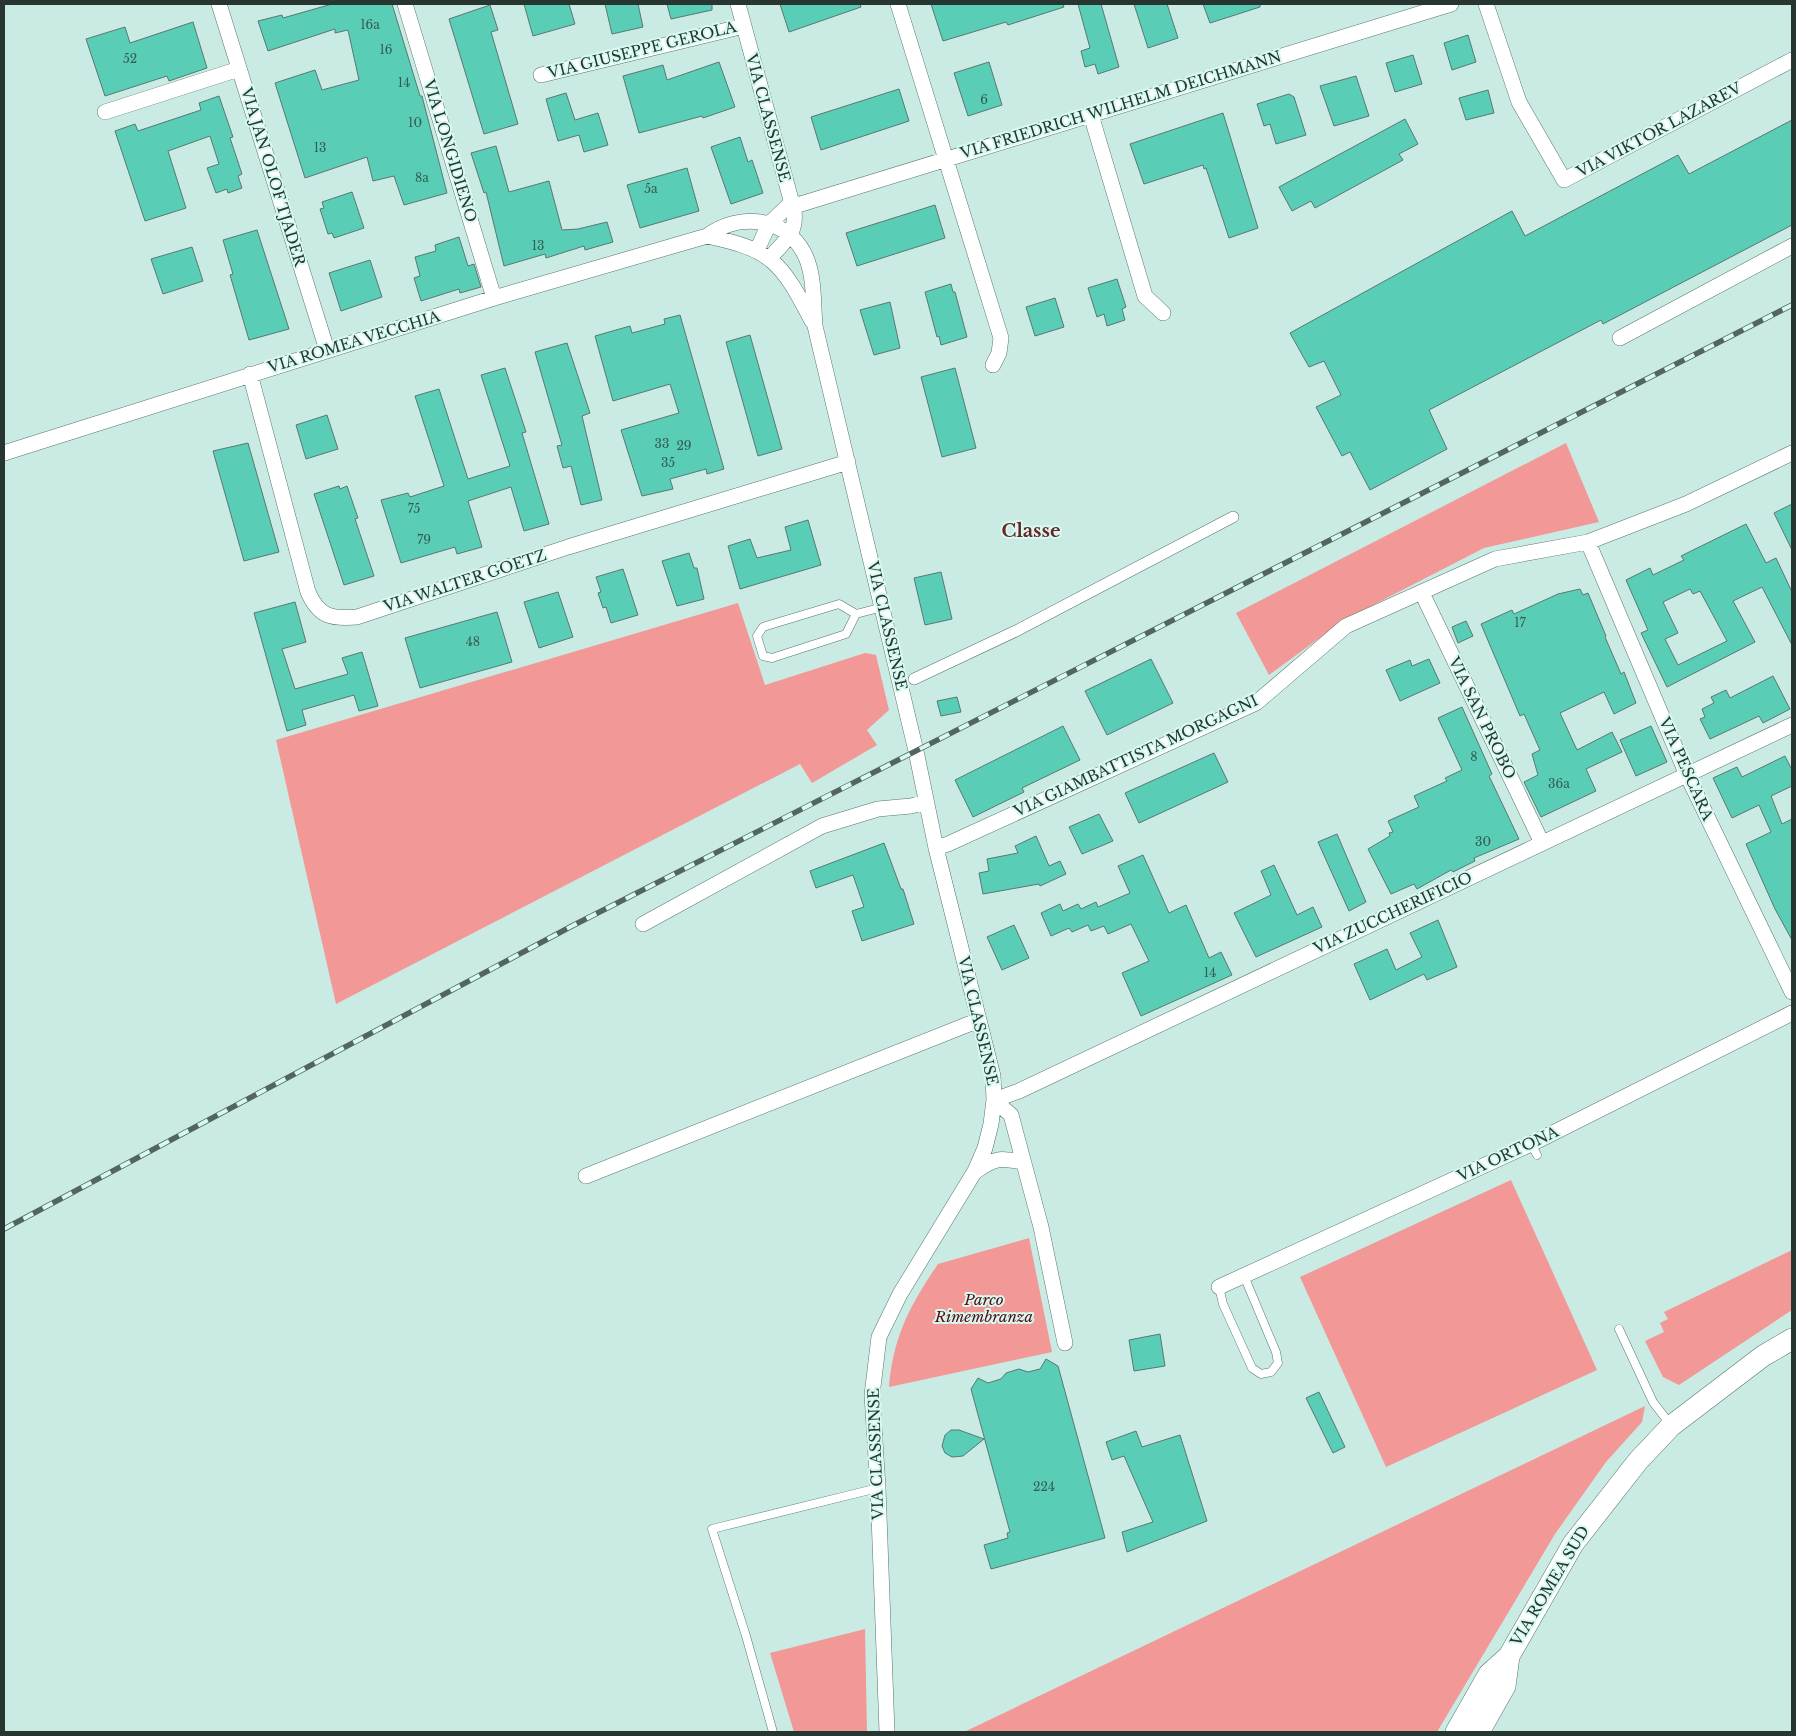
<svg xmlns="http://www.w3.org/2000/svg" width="1796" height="1736" font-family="'Libre Baskerville',serif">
  <rect width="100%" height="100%" fill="#c9ebe3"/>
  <path fill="#f29997" d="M1566,443L1599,522L1484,548L1344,620L1269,675L1236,613Z
    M738,603L765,685L865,653L876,655L889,710L867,730L877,745L812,783L800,764L336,1004L276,740Z
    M1511,1180L1597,1370L1386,1467L1300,1277Z
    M1029,1238L1052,1352L889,1387C893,1337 910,1305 938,1264Z
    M1792,1250V1310L1679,1385L1663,1377L1645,1341L1664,1332L1660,1323L1668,1319L1664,1312Z
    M1645,1406L1642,1422L1606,1462L1555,1534L1437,1732H964Z
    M865,1629L867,1732H794L770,1653Z"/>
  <path fill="#5acdb7" stroke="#597871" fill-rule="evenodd" d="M332,4H392L420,96H422L447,193L404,205L394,176L373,181L367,157L305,178L275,83L315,70L322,90L359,80L348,30L335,33V29L268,51L258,21L282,15L283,18Z
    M524,4H569L575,24L533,36Z
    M605,4H638L643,27L612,34Z
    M667,4H712V10L671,19Z
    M780,4H860L861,7L789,32Z
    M931,4H1063L1064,7L1008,25L1006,22L943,41Z
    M1078,4H1101L1119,67L1098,74L1095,64L1085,67L1081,51L1090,48Z
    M1134,4H1167L1178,38L1148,48Z
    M1203,4H1260V7L1210,23Z
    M490,5L498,30L491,32L518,124L484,134L449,19Z
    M193,22L207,68L169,81L167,76L105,96L86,39L125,27L130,43Z
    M1468,35L1476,62L1452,70L1444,43Z
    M1413,55L1422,84L1395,92L1386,63Z
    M719,62L735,107L703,118L702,116L639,133L623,76L663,65L667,80Z
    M989,62L1002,105L968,116L954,73Z
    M1356,76L1369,116L1334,126L1320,86Z
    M899,89L909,121L821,150L811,117Z
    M1488,90L1494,113L1466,120L1459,98Z
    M566,93L575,120L598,113L608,145L584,152L579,135L558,141L546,99Z
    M1289,94L1294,97L1306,135L1276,144L1270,124L1264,126L1257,104Z
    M219,96L233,137L230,138L242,174L238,176L242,188L228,193L227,189L216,193L207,168L219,164L210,136L168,151L186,208L145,221L115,131L135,124L138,131L201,110L199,103Z
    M1223,113L1258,228L1229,238L1206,168L1204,169L1203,165L1144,184L1130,144Z
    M1405,119L1418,144L1399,154L1403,160L1315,208L1311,201L1292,211L1279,187Z
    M1792,120V225L1603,324L1601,320L1429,410L1447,449L1370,490L1350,452L1342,456L1316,407L1341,395L1324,361L1309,367L1290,333L1512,211L1525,236L1678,155L1689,174Z
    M740,137L748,162L752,160L763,193L731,204L711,147Z
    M496,146L509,192L549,181L562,230L578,229L607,222L613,242L585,250L584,246L546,258L545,254L504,266L486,192L484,193L471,153Z
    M687,168L699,211L640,228L627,185Z
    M352,192L364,228L334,238L332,233L328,234L320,209L324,208L322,202Z
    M935,205L945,238L857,266L846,233Z
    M257,230L289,329L249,340L230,275L233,274L223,240Z
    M459,237L468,266L474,264L481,287L460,293L459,289L421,301L414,278L420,276L415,257L436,251L435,245Z
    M192,247L203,281L163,294L151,259Z
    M370,260L382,297L341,311L329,273Z
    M1117,279L1126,307L1122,309L1125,320L1107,326L1104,314L1097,317L1088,288Z
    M951,284L953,292H955L967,337L941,345L939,336L937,337L925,292Z
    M1055,298L1064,327L1035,336L1026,307Z
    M890,302L900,348L874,355L860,310Z
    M680,315L724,469L707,474L706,469L670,479L673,489L642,496L621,430L679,413L670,384L613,401L595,336L630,326L632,333L665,324L664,319Z
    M750,335L782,449L758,456L726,342Z
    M567,343L590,413L582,416L602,500L581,505L571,466L563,468L557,446L562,445L535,352Z
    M505,368L526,432L522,433L549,524L524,531L511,487L468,501L482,547L457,554L455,547L401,563L381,500L408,493L410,497L444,486L415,396L439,389L468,479L510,466L481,375Z
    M955,368L976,448L942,457L921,377Z
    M327,415L338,449L306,459L296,425Z
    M248,443L279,552L244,561L213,451Z
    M339,486L340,489L347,486L358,518L355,519L374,576L344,585L314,494Z
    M1792,504V550L1774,513Z
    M808,520L821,565L740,589L728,546L750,539L757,558L791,550L785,527Z
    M1746,524L1766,563L1776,558L1792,592V645L1762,587L1733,601L1755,642L1667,687L1641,633L1648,630L1626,580L1650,568L1653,575L1684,560L1681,556ZM1690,589L1693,594L1700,591L1727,641L1678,665L1665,639L1678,633L1663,602Z
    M689,553L694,568H697L704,599L677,606L662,561Z
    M623,569L638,615L611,623L606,607L603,608L598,593L601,592L596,577Z
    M941,572L952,619L925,625L914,578Z
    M1580,589L1583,595L1588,593L1606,636L1605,637L1621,674L1624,672L1636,703L1614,714L1604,692L1560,713L1577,750L1612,732L1622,752L1586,769L1596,791L1541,817L1524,782L1538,775L1532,754L1540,750L1524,714L1520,716L1481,624L1512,610L1514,614L1558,594Z
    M558,592L573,637L539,648L524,602Z
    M295,602L306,642L282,649L295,689L348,674L342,658L362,652L378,706L359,711L354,695L302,710L306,725L287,731L254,613Z
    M497,612L512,662L420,688L405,638Z
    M1466,621L1473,636L1458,643L1452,627Z
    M1151,659L1173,703L1107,735L1085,691Z
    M1429,659L1440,683L1400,701L1386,670L1410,660L1412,666Z
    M1773,676L1790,709L1763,723L1759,716L1710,739L1700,719L1705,717L1702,709L1714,703L1711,697L1726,690L1730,698Z
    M957,697L961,712L941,716L937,701Z
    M1462,707L1492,774L1489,776L1519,839L1474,858L1475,861L1453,872L1451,870L1417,889L1414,884L1391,894L1368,849L1390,836L1389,833L1393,832L1388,821L1419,807L1414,796L1447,781L1445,778L1462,770L1438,718Z
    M1063,726L1080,760L1022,788L1024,792L973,817L955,780Z
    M1651,726L1667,762L1636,776L1620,740Z
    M1214,753L1228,782L1139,823L1125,793Z
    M1785,756L1792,770V786L1771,796L1782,824L1792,819V940L1775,909L1746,844L1771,832L1759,805L1732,818L1713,778L1737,767L1742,777Z
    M1099,814L1113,841L1082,854L1069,827Z
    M1337,834L1366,902L1349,911L1318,842Z
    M1036,836L1049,866L1060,861L1066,874L1040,886L1039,884L983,894L979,873L989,871L987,859L1018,853L1015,846Z
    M884,843L901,889H903L914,924L862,941L852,911L864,907L853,875L816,888L810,871Z
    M1143,855L1169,913L1186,905L1209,958L1221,952L1232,975L1141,1016L1122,973L1149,961L1131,924L1108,934L1104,926L1091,931L1088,925L1072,932L1069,928L1051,936L1041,913L1060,904L1063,911L1078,904L1081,909L1096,902L1098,907L1130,893L1118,866Z
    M1274,865L1297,915L1313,907L1322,927L1256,957L1234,913L1271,895L1261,871Z
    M1438,920L1457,967L1427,980L1424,974L1370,1000L1354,964L1387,949L1396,970L1422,957L1410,933Z
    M1014,925L1029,958L1002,970L987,937Z
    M1160,1334L1165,1366L1134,1371L1129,1340Z
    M1046,1359L1058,1366L1105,1538L991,1569L984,1545L1008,1538L1007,1533L1010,1532L971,1389L978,1378L988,1383L1001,1379L1006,1373L1019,1369L1028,1372L1040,1369Z
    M1319,1392L1345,1447L1333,1453L1306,1398Z
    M951,1430H959L984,1439L963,1456L952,1457L945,1453L942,1446L945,1435Z
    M1136,1431L1142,1447L1180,1435L1207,1521L1127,1552L1122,1532L1153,1522L1124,1456L1112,1460L1106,1442Z"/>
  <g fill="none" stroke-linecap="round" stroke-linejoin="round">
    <g stroke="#56756e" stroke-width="9">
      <path id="service" d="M856,614L846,634L772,658L763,656L757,636L763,627L839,604L856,614L883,607
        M1531,1144L1537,1155
        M1219,1287L1223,1304L1252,1368L1261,1374L1271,1372L1278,1363L1276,1352L1244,1276
        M1619,1329L1653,1402L1670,1424
        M773,1732L746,1636L712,1529L878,1488"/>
    </g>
    <g stroke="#56756e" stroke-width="12">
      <path id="pedestrian" d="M914,679L1018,630L1233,517"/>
    </g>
    <g stroke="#56756e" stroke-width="16">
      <path id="minor" d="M219,4L327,350
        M405,4L494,298
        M738,4L794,211C797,234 784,241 770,258
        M898,4L1001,338L999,353L993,365
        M1486,4L1519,102L1564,180L1792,60
        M541,75L744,26
        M105,112L239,69
        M1091,115L1145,296L1163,313
        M791,203L801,204L1451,4
        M707,236C773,250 781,262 812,321
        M757,250L769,224L791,203
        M1620,338L1792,246
        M250,374L308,592C319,617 331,619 357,617L568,547L848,462
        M4,453L494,298L707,236C738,213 784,216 804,253C815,274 813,303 815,326L916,751L936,848L993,1076L994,1100L991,1124L985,1148L975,1171L900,1294L879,1337L872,1395L878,1488L887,1732
        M1588,542L1687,775L1792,992
        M1422,593L1542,843
        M936,848L948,844L1256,703L1346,626L1495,559L1588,542L1686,504L1792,453
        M643,924L822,826L878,809L911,806L926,802
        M994,1100L1019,1091L1792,725
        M994,1100L1011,1115L1041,1227L1065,1343
        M976,1171C996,1157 1000,1158 1023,1162
        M586,1176L979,1020
        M1219,1287L1531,1144L1792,1013"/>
    </g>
    <g stroke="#56756e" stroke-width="22">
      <path id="secondary" d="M1456,1732L1489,1674L1509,1656L1573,1544L1638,1461L1671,1426L1763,1356L1792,1339
        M1479,1732L1505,1686L1509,1656"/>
    </g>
    <use href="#service" stroke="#fff" stroke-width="8"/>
    <use href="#pedestrian" stroke="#fff" stroke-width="11"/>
    <use href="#minor" stroke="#fff" stroke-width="15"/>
    <use href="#secondary" stroke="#fff" stroke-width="21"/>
    <g stroke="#526560" stroke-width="5.5">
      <path id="rail" d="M4,1229L572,926L1792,305"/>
    </g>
    <use href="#rail" stroke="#d6f9f0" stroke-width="4" stroke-dasharray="11" stroke-linecap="butt"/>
  </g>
  <g text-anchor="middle" stroke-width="4" stroke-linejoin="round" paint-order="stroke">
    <g font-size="12" fill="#345c53">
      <text x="370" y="29">16a</text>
      <text x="386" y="54">16</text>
      <text x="130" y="63">52</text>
      <text x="404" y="87">14</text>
      <text x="984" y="104">6</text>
      <text x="415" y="127">10</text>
      <text x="320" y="152">13</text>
      <text x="422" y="182">8a</text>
      <text x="651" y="193">5a</text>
      <text x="538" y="250">13</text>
      <text x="662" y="448">33</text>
      <text x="684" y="450">29</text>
      <text x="668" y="467">35</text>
      <text x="414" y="513">75</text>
      <text x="424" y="544">79</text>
      <text x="1520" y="627">17</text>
      <text x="473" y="646">48</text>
      <text x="1474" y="761">8</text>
      <text x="1559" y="788">36a</text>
      <text x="1483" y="846">30</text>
      <text x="1210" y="977">14</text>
      <text x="1044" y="1491">224</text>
    </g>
    <g font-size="15" fill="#283632" stroke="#d6f9f0">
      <text transform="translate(642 50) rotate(-14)" y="5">VIA GIUSEPPE GEROLA</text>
      <text transform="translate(1121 105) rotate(-17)" y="5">VIA FRIEDRICH WILHELM DEICHMANN</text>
      <text transform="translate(768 118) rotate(75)" y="5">VIA CLASSENSE</text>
      <text transform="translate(1659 130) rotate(-28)" y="5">VIA VIKTOR LAZAREV</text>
      <text transform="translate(450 151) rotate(73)" y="5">VIA LONGIDIENO</text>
      <text transform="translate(273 177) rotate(73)" y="5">VIA JAN OLOF TJADER</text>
      <text transform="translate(354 342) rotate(-17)" y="5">VIA ROMEA VECCHIA</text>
      <text transform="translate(465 581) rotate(-18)" y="5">VIA WALTER GOETZ</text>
      <text transform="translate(887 626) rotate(77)" y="5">VIA CLASSENSE</text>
      <text transform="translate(1482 718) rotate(64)" y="5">VIA SAN PROBO</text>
      <text transform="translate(1136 756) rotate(-25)" y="5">VIA GIAMBATTISTA MORGAGNI</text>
      <text transform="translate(1686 769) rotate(66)" y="5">VIA PESCARA</text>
      <text transform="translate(1393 913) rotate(-25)" y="5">VIA ZUCCHERIFICIO</text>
      <text transform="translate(978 1021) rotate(77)" y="5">VIA CLASSENSE</text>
      <text transform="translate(1508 1154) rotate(-25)" y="5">VIA ORTONA</text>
      <text transform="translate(876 1454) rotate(-92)" y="5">VIA CLASSENSE</text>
      <text transform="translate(1550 1586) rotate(-59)" y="5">VIA ROMEA SUD</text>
    </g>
    <g font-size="15" font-style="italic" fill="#590712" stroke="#d6f9f0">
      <text x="984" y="1305">Parco<tspan x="984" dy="17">Rimembranza</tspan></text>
    </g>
    <g font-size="18" font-weight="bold" fill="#6a2427" stroke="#d6f9f0">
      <text x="1031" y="537">Classe</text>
    </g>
  </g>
  <rect width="1796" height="1736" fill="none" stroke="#283632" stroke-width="10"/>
</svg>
